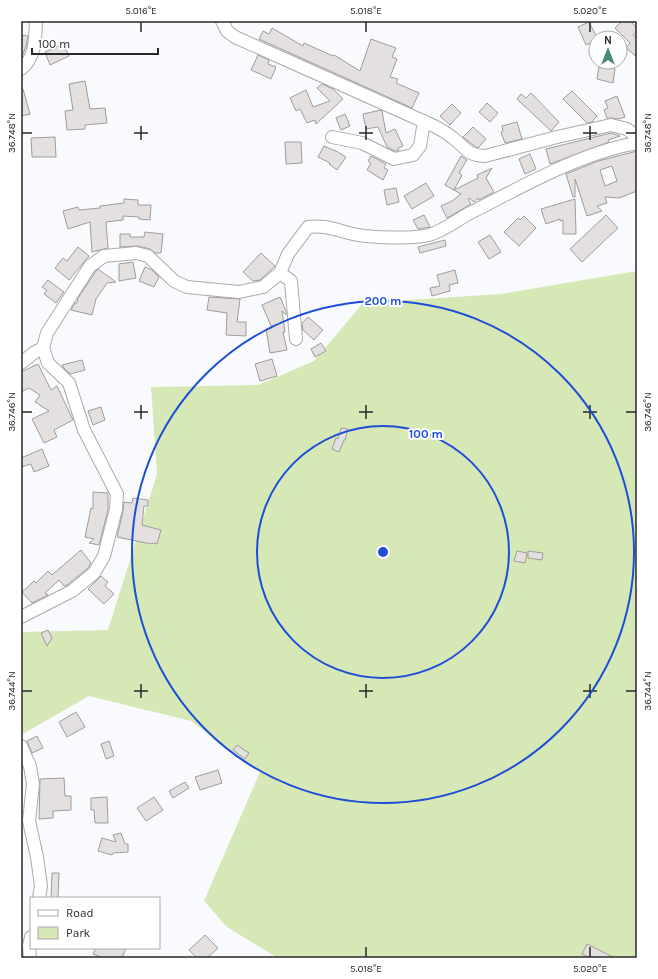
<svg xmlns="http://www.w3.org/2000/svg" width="658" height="979" font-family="Karla,sans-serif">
  <rect width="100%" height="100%" fill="#f8fafd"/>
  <path fill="#d7e8b7" d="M637,271V958H278L227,927L204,901L260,772L191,721L89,696L21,735V632L108,630L157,474L151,387L258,385L314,361L363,303L501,294Z"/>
  <path fill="#e4e0e0" stroke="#a09c9c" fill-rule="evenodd" d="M622,21H630L637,28V31L633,35L635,37L637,34V57L626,48L630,43L615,28Z
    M589,22L597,38L596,40L586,45L578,27Z
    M272,28L303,46L304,43L333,56L334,55L360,71L371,39L396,48L392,57L397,59L390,77L398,79L396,83L419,93L412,108L259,39L263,31L269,34Z
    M21,35L28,36L26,46L22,57Z
    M63,44L69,56L50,65L45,52Z
    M258,55L269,60L268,64L276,67L271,79L251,70Z
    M599,66L615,69L613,83L597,79Z
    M85,81L90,109L105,108L107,123L85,125V129L67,130L65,111L73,110L69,84Z
    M322,84L333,89L343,99L316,124L315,120L307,123L300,109L296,111L290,98L306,90L313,107L330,101L317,88Z
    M21,89H23L30,114L21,116Z
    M572,91L597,116L592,122L587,123L563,99Z
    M531,93L559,122L551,131L517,99L521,94L526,98Z
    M617,96L625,117L619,119L612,118H607L604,110L608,108L605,101Z
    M487,103L498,113L490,122L479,112Z
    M452,104L461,113L450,125L440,116Z
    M381,110L382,111L386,133L395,129L403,146L398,148L399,150L395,151L387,147L378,127L366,129L363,114Z
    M345,114L350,126L341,130L336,118Z
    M517,122L522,139L505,143L501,132L503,131L502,126Z
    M473,127L486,139L478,148L472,144L463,137Z
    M611,133L620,136L608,140L609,142L550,164L546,149Z
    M55,137L56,157H32L31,138Z
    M285,142H301L302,163L286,164Z
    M324,146L338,152L346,157L337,170L329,164L330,163L318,157Z
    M637,151V191L619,198L605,197L607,203L597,206L602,211L587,216L575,179V197H573L566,174L598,161ZM612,166L617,181L605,186L600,170Z
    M530,154L536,169L525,174L519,159Z
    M371,156L386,164L384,168L388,170L383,180L367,170L371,163L368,161Z
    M461,156L467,160L459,173L462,175L454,190L478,178L477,175L492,168L486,178L494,192L479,200L478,198L474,202L469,198L468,199L471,204L447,218L441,206L452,201L461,194L445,185Z
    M426,183L434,196L412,209L404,196Z
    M396,188L399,202L387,205L384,190Z
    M124,199L138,200V205H151L150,220L139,219V217L123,216V220L106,222L108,248L92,252L90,222L68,229L63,211L78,207L79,210L100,208V206L124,203Z
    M575,199L576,234H563V220L560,221V219L546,224L541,209Z
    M424,215L430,227L418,229L413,220Z
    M606,215L618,228L582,262L570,249Z
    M524,216L536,228L519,246L504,232L518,218L520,220Z
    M145,232L163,234L161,253H155L150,249L138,246L120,247V234H130V237H144Z
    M490,235L501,252L489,259L478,242Z
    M445,240L446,246L420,253L418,247Z
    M78,247L89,256L69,280L55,268L63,258L67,261Z
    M261,253L275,266L260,280L253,281L243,272Z
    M133,262L136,278L119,281V264Z
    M145,267L152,270L159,277L154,287L139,281Z
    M98,269L116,282L107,283L96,299L92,315L71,310L75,303H77L78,298L96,271Z
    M455,270L458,283L449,285L450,291L432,296L430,288L440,286L437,275Z
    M48,280L64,292L56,303L44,294L47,290L42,287Z
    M209,297L240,299L237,322H246V336L226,335L227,313L207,310Z
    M280,297L286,311V315L282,311L285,332H283L287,350L270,353L266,329L272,328L262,305Z
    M308,317L323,330L314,340L303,330L302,323Z
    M321,343L326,351L315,357L311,349Z
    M272,359L277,376L260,381L255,364Z
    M82,360L85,370L70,374L63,367L62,365Z
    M38,364L51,390L57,386L73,420L54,430L57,437L44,443L32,419L49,411L35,402L40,395L29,388L21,392V372Z
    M101,407L105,420L93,425L88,411Z
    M341,428L348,429L345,440H344L339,452L332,449L336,438L338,439Z
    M42,449L49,466L34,472L31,464L21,467V458Z
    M93,492L108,493V510L99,545L89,543L94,539L85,537L91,508L93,509Z
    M133,498L148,500V506H144L142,525L161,530L157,544L152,543L151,544L117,537L123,511L124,502L132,503Z
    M81,550L91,563L88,568L67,585L64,586L59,580L45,593L48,595L32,603L22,592L34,581L36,583L48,571L52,575Z
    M517,551L527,553L525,563L514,561Z
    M528,551L543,553L542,560L528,558Z
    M101,576L108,582L105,586L114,594L104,604L88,589Z
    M48,630L52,638L47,646L41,633Z
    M76,712L85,727L67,737L59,722Z
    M37,736L43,748L32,753L27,741Z
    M109,741L114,756L106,759L101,744Z
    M237,745L249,753L245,759L233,750Z
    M218,770L222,783L200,790L195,777Z
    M64,778L65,796H71V810L53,811V818L39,819L40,779Z
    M185,782L189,788L173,798L169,791Z
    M107,797L108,823H95L94,810H91V798Z
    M154,797L163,810L146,821L137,808Z
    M121,833L125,844H128V852L113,853L112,855L98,851L102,838L116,842L113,835Z
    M52,873H59L58,898H51Z
    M205,935L218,948L207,958H197L189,950Z
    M587,944L615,958H591L582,954Z
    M96,948H126L122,958H103L93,954Z"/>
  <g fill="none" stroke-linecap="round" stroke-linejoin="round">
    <g stroke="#aaabae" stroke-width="14">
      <path id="minor" d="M222,21L227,31L235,37L434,126C440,129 447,133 453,138C465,147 468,156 485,156L557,137L611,125L627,129L637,137
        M21,69C36,57 35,39 36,21
        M332,137L362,143L394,159L413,155L420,146L424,121
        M280,273L291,281L296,339
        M21,363L35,352L43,348
        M21,617L72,591L94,573L104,556L116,509L117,494L84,430L69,383L48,363L43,348L47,333L90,266L104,256L136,253L148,256L174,281L187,287L239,292L263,287L280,273L288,254L308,227C327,225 336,230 353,234C370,238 413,239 429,235C446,230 459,218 474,211C523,186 583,152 637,143
        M21,746L30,766L33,784L29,821L37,857L41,886L39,898
        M30,958L29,946L31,937"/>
    </g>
    <use href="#minor" stroke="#fff" stroke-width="12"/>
  </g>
  <path fill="none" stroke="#28292a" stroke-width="1.5" d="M141,22V32M366,22V32M590,22V32M141,126V140M366,126V140M590,126V140M22,133H32M134,133H148M359,133H373M583,133H597M626,133H636M141,405V419M366,405V419M590,405V419M22,412H32M134,412H148M359,412H373M583,412H597M626,412H636M141,684V698M366,684V698M590,684V698M22,691H32M134,691H148M359,691H373M583,691H597M626,691H636M366,947V957M590,947V957"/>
  <g fill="none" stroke="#1d4ed8" stroke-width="2">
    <circle cx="383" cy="552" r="126"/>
    <circle cx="383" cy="552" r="251"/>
  </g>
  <circle cx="383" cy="552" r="6" fill="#1d4ed8" stroke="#fff" stroke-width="2"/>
  <g font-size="12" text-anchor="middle" font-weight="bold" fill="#1d4ed8" stroke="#fff" stroke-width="4" stroke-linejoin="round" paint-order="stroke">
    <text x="383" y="305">200 m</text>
    <text x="426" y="438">100 m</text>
  </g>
  <rect width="658" height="979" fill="none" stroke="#ffffff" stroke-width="44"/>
  <rect x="30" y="897" width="130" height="52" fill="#ffffff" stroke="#a9a9aa"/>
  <rect x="38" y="910" width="20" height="6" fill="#ffffff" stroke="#a9a9aa"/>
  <text x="66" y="917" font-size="12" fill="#28292a">Road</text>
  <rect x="38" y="927" width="20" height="12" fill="#d7e8b7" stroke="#a9a9aa"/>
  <text x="66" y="937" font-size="12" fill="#28292a">Park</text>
  <g transform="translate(608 50)"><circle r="19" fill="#ffffff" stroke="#a9a9aa"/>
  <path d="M0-3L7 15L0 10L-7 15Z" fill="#468a7d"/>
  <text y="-6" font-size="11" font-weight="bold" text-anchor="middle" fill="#28292a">N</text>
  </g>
  <path d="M32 48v6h126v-6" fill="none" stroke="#28292a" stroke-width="2"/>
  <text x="38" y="48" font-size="12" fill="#28292a" stroke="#ffffff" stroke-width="3" paint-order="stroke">100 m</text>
  <rect x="22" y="22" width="614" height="935" fill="none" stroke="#28292a" stroke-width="1.5"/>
  <g font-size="10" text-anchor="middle" fill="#28292a">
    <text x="141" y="14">5.016°E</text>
    <text x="366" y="14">5.018°E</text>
    <text x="590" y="14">5.020°E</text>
    <text transform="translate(11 133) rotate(-90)" y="4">36.748°N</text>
    <text transform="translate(647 133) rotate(-90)" y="4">36.748°N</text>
    <text transform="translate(11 412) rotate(-90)" y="4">36.746°N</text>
    <text transform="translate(647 412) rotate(-90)" y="4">36.746°N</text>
    <text transform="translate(11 691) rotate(-90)" y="4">36.744°N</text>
    <text transform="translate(647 691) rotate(-90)" y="4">36.744°N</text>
    <text x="366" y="972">5.018°E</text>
    <text x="590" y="972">5.020°E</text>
  </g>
</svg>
